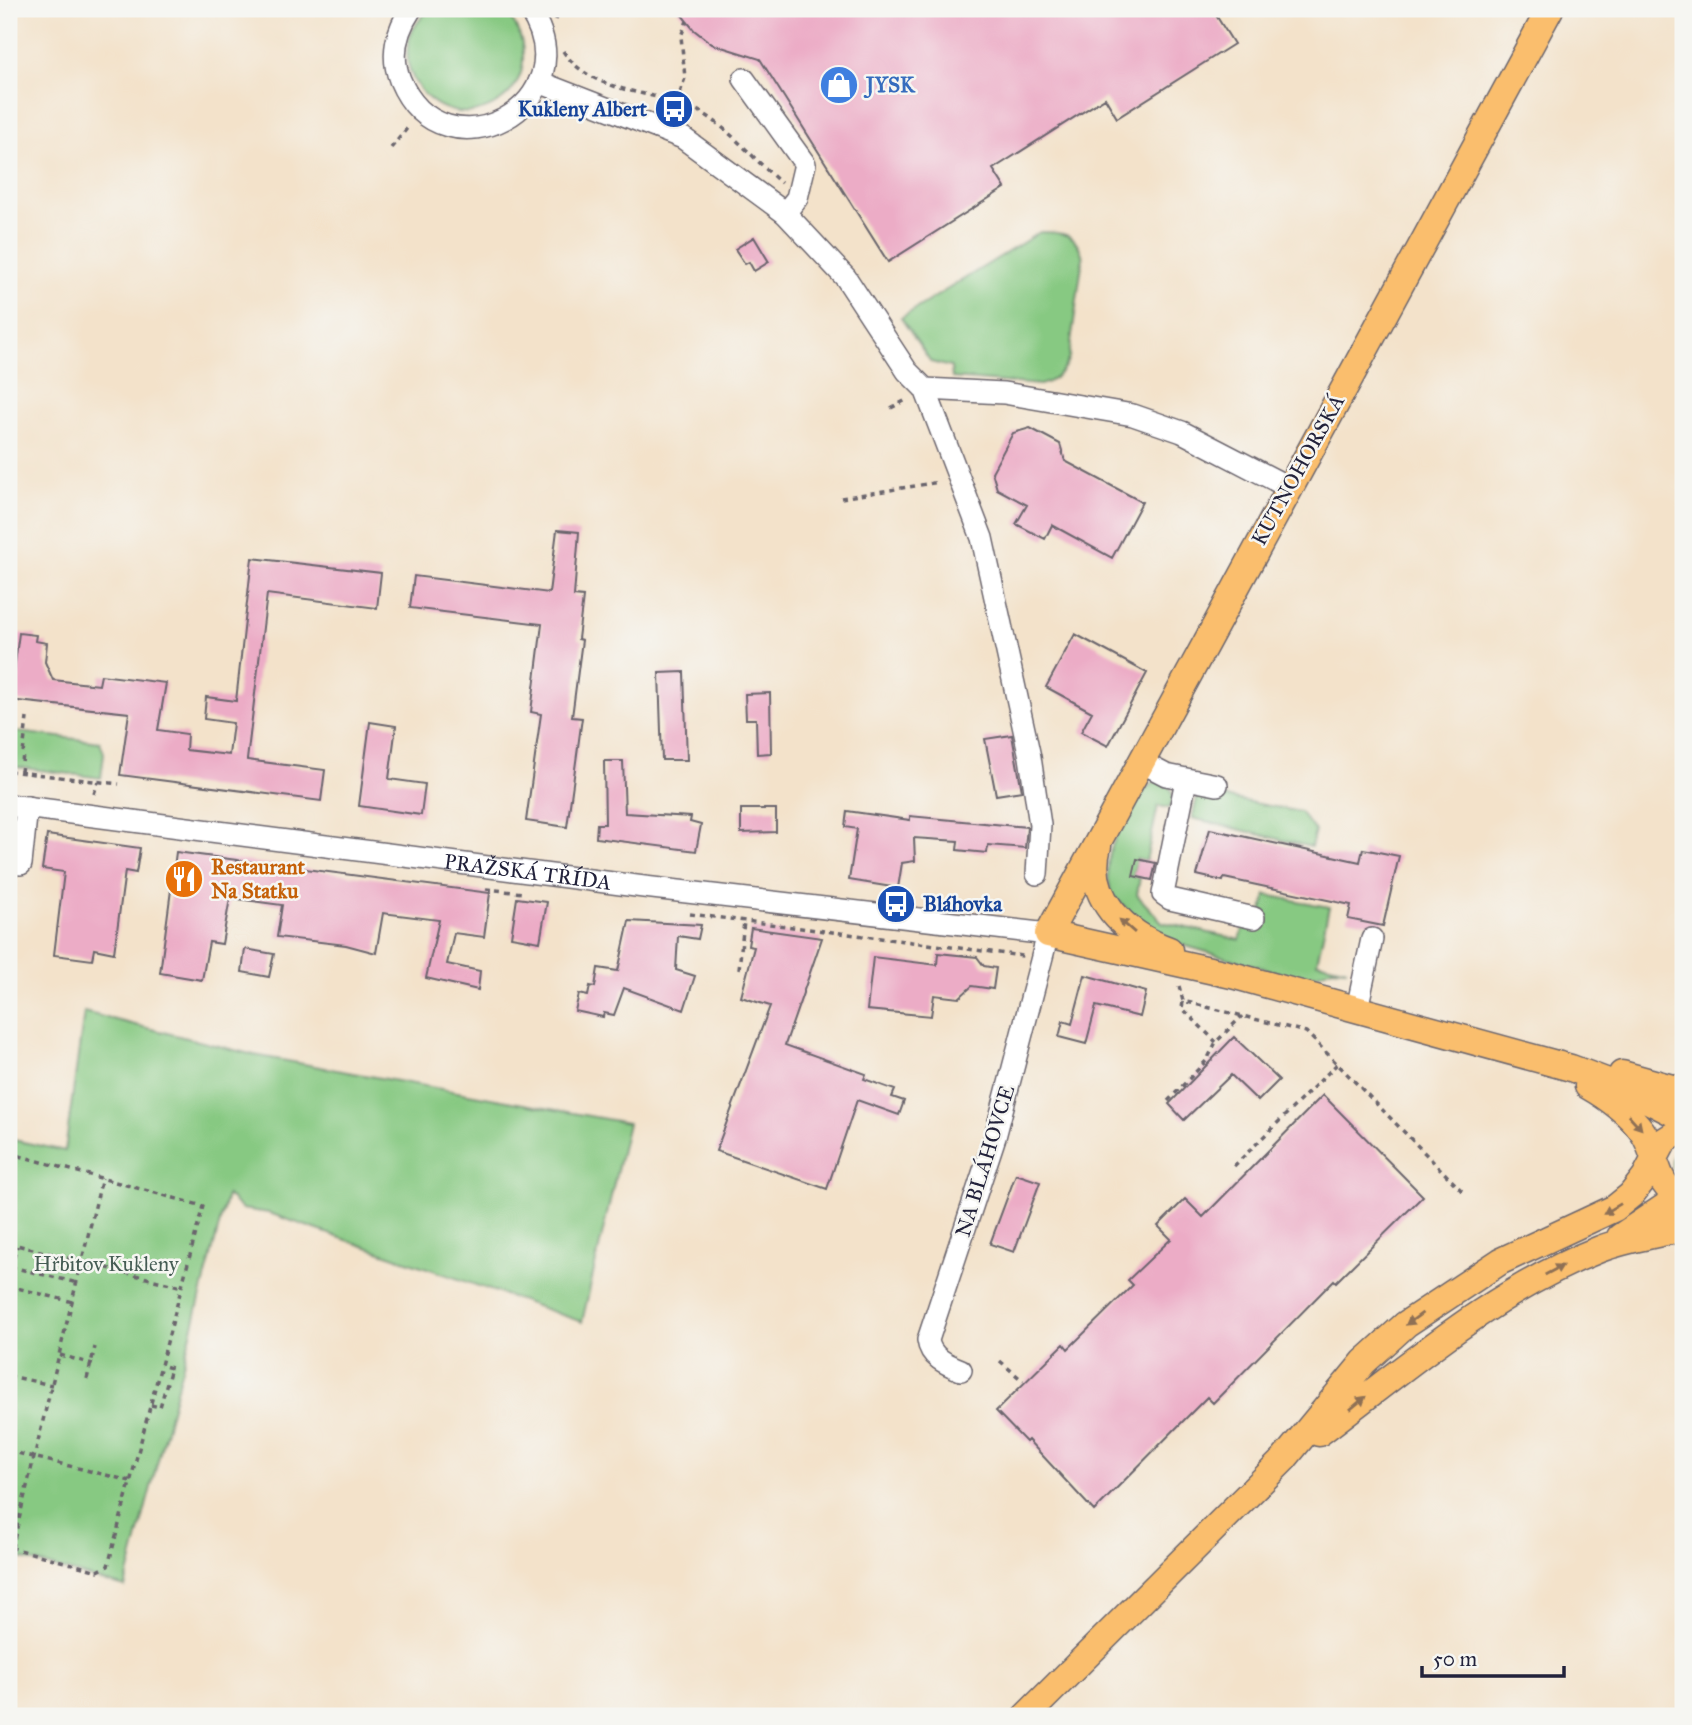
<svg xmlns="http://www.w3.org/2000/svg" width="1692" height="1725" font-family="'IM FELL Great Primer',serif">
  <rect width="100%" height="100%" fill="#f6f6f2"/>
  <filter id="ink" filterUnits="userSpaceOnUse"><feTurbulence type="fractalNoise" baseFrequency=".0143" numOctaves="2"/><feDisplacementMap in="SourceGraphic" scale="14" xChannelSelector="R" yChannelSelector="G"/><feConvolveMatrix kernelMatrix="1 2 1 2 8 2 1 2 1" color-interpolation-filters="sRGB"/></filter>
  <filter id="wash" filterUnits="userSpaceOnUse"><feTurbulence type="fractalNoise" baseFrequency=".00686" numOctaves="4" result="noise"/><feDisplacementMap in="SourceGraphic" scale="28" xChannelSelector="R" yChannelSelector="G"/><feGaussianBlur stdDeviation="1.57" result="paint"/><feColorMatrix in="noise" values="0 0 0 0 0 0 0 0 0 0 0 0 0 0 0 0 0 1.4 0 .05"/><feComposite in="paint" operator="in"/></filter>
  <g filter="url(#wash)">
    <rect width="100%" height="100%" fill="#f3e2ca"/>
    <path fill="#87c982" stroke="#54765e" stroke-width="2" d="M431,9H500C517,21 524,40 523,60C523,76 513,92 500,101C437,144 371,55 431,9Z
      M1040,232C1061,232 1077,233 1083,257L1069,357C1064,372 1055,381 1040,385L952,378L951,367L931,362L901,318Z
      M9,731L100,742L104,753L101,778L9,766Z
      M1157,781L1170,788L1173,797L1170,808L1158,806L1146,861L1137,859L1133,876L1140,877L1137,895L1162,922L1240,940L1244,925L1258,928L1266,895L1329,907L1317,962L1347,969L1332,968L1318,974L1294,977L1179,944L1149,930L1111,894C1110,885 1107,875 1108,866C1109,842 1136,791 1157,781Z
      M1214,795L1300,812L1315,831L1311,847L1192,818L1197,798Z
      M84,1012L254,1055L628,1123L582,1322L269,1213L242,1209L227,1195L125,1587L9,1555V1139L65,1151Z
      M1683,1145V1181C1668,1171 1668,1154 1683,1145Z"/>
    <g id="blocks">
      <path fill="#ecacc6" d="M677,9H1212L1234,44L1117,118L1105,98L993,169L1005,188L888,262L760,59L712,44L694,30Z
        M754,237L769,262L754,271L749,262L745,264L735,249Z
        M1030,428L1060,444L1065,461L1142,502L1112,558L1052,525L1045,539L1016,524L1027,505L997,489L992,472L1013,433Z
        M557,530L579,532L574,596L583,597L578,639L582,640L572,717L582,718L567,827L526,821L541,714L531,712L542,624L410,608L414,576L549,593Z
        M252,558L381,573L377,608L267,594L247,760L325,770L321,801L120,775L129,713L9,700V677L13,678L19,633L36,635L35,641L47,643L45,662L53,680L99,685L101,675L166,683L158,730L187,734L186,750L229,755L233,723L204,719L206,697L236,701Z
        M1075,634L1147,673L1108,746L1081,732L1092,712L1046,687Z
        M684,672L687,760H662L659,673Z
        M770,693L771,753L757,754L756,719H746L745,694Z
        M370,722L396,726L389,779L425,784L421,815L359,806Z
        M1012,735L1022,791L996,795L985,739Z
        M604,761H623L625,813L691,817L690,822L701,825L696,851L596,838L597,824H605Z
        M741,809H776V832L741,833Z
        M847,811L910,820V816L1027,827L1025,848L988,845L987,853L957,850L958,841L914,838L915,861L902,863L898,888L849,880L857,829L845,827Z
        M1210,829L1360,862L1363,849L1399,856L1383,926L1348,919L1351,905L1224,878L1223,881L1197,875Z
        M47,835L140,848L136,873L125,871L114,953L94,949L92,960L54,955L64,872L42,869Z
        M176,852L490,893L484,937L454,933L447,964L480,971L478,990L426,978L439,920L383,913L376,953L346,945L277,937L282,905L230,898L222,944L209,942L202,980L160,973Z
        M1137,859L1156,863L1152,880L1133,876Z
        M517,898L547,902L540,942L511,937Z
        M629,921L701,925L698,939L678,936L676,970L695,976L684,1010L624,988L614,1015L604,1013L603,1017L575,1011L579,994L588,996L590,986L595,987L598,968L618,971Z
        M751,928L822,938L785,1045L866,1074L864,1079L895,1090L892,1097L904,1101L899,1115L857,1100L827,1189L716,1151L770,1006L741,997L754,947L748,946Z
        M245,949L274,954L269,977L242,972Z
        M938,953L977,957L984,966L996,968L993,989L972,986L959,998L934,995L931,1016L867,1010L873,957L937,965Z
        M1085,975L1146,992L1140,1017L1096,1006L1086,1044L1059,1037L1063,1021L1072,1024Z
        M1234,1037L1279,1080L1258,1101L1231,1075L1184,1120L1169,1104Z
        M1323,1095L1423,1196L1336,1282L1334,1280L1213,1403L1207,1397L1094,1511L1028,1440L1026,1442L996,1411L1064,1344L1068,1349L1133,1285L1128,1280L1171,1239L1158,1226L1185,1199L1203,1217Z
        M1016,1174L1040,1182L1014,1252L990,1244Z"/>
    </g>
  </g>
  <g filter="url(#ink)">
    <use href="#blocks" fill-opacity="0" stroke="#6b656d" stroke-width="2"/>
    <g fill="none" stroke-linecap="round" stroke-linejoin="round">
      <g stroke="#6b656d" stroke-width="24">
        <g id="minor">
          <path d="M411,9C397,30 390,55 400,80C443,183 593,104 529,9"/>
          <path d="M744,79L805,164L797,198L785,213"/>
          <path d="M539,82L683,138L785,213L846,278L907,371L925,389L1004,393L1133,415L1182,432L1288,487"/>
          <path d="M925,389L982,538L1030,757L1040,825L1037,874"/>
          <path d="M1141,762L1166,775L1217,785"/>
          <path d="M1186,780L1163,894L1170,899L1254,918"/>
          <path id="s1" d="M9,805L644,887L1048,934L995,1137L928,1340C930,1357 946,1364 961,1370"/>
          <path d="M9,863L21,864L27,807"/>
          <path d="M1357,1009L1372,939"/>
        </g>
      </g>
      <g stroke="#6b656d" stroke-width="29">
        <path id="major" d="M1550,9L1048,934L1232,975L1571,1068L1624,1088L1683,1118
          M1098,846C1084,897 1125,934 1169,950
          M1622,1074L1683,1091
          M1588,1086C1609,1098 1628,1112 1642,1131C1659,1154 1653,1187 1683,1197
          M1620,1237L1666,1206L1683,1200
          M1319,1433C1410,1365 1493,1291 1600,1249C1626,1239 1656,1235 1683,1228
          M1026,1716L1284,1459L1364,1362L1406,1324L1501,1261L1615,1208L1631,1195L1645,1177L1664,1141L1683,1129"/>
      </g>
      <path stroke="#6b656d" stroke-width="3.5" stroke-dasharray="5 5" stroke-linecap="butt" d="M556,20L559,9
        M563,51C595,98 659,88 704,114C730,130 758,163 781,183
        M677,102L685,78L681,36L687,21
        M391,148L409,126
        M891,408L908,399
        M841,498L939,482
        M9,771L119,784
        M21,772L27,718
        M94,794L98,782
        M486,889L523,893
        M690,914L1023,956
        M739,969L744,921
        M1179,986L1183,1001L1306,1032L1462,1191
        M1183,1002L1182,1008L1216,1042
        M1168,1101L1207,1060L1216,1042L1242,1016
        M9,1153L203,1206L108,1566L98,1571L9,1547
        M1234,1166L1337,1064
        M9,1243L182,1287
        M11,1267L78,1283
        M9,1277L17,1246
        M9,1286L73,1302
        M60,1355L93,1364
        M1000,1361L1023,1381
        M9,1376L52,1385
        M87,1379L95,1347
        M151,1405L160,1407L171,1368L161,1365
        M9,1451L130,1481
        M12,1548L102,1178"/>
      <use href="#minor" stroke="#fff" stroke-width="21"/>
      <use href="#major" stroke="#fabe6d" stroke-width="26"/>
    </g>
    <defs><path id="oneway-solid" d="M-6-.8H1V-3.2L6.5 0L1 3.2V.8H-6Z" transform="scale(1.75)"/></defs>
    <g fill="#8e7054">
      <use href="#oneway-solid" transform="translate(1127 926) rotate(-139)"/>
      <use href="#oneway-solid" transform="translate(1635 1122) rotate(48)"/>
      <use href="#oneway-solid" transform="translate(1612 1209) rotate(149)"/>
      <use href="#oneway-solid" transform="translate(1554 1270) rotate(-28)"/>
      <use href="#oneway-solid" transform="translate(1414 1319) rotate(144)"/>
      <use href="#oneway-solid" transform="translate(1358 1403) rotate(-40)"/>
    </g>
  </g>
  <defs>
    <g id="shop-disc" transform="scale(2.0125)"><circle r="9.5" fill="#3f7fe0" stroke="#f6f6f2"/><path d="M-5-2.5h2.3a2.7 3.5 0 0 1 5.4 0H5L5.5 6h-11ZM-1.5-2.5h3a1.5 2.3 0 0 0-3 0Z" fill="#fff"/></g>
    <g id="bus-disc" transform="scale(2.0125)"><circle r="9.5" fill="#1a4fb4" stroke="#f6f6f2"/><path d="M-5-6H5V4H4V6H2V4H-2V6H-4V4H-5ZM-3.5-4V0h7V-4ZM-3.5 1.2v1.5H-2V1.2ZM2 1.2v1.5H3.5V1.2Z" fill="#fff"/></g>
    <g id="restaurant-disc" transform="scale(2.0125)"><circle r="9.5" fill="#e8710a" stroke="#f6f6f2"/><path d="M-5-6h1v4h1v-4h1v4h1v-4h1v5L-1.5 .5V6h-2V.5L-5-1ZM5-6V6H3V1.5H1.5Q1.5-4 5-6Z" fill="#fff"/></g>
  </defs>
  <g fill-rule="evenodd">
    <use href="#shop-disc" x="839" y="85"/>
    <use href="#bus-disc" x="674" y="109"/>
    <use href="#restaurant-disc" x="184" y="879"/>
    <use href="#bus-disc" x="896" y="904"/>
  </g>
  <g text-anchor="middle" stroke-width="5" stroke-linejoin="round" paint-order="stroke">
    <g font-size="21" font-weight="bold" fill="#366cbe" stroke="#f6f6f2" text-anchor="start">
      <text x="866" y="92">JYSK</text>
    </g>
    <g font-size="21" font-weight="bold" fill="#164399" stroke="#f6f6f2" text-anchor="end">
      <text x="647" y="116">Kukleny Albert</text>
      <text x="923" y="911" text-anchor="start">Bláhovka</text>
    </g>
    <g font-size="21" fill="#22223b" stroke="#f6f6f2">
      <text transform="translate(1298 470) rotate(-61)" y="7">KUTNOHORSKÁ</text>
      <text dy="7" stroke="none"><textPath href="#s1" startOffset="523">PRAŽSKÁ TŘÍDA</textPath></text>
      <text transform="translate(985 1161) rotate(-73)" y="7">NA BLÁHOVCE</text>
    </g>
    <g font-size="21" font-weight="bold" fill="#c56008" stroke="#f6f6f2" text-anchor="start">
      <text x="211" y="874">Restaurant<tspan x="211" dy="24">Na Statku</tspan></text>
    </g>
    <g font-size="21" fill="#455c54" stroke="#f6f6f2">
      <text x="106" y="1271">Hřbitov Kukleny</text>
    </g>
  </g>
  <rect width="1692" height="1725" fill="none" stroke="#f6f6f2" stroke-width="35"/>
  <path d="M1422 1666v10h142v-10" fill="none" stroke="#22223b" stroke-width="3.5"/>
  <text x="1433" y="1666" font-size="21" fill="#22223b" stroke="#f6f6f2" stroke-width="5" paint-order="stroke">50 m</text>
</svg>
